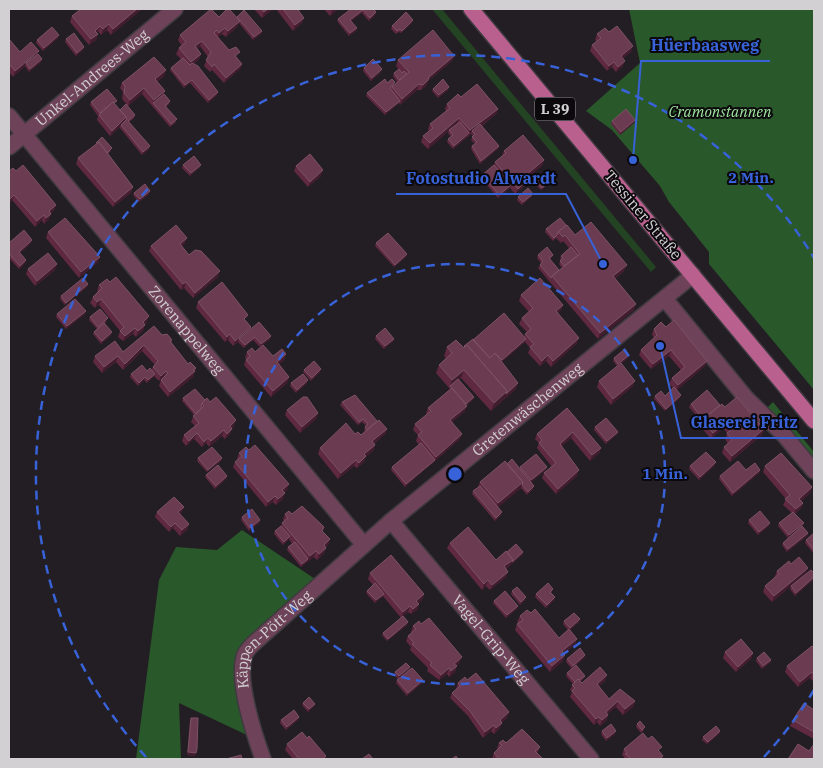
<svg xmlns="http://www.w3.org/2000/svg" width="823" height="768" font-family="'IBM Plex Serif',serif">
  <rect width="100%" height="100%" fill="#231e24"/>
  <path fill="#234323" d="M432,9H442L656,267L651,272Z"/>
  <path fill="#29582a" d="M629,9H814V390L709,264V252L669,202L660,186L612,130L586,111L640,63Z
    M773,402L814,452V464L767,408Z
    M242,530L321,583L245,654L249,736L179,703L181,759H136L159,580L176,547L217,550Z"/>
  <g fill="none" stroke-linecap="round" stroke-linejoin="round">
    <g stroke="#3f3a40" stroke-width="18">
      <g id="minor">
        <path id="s1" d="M9,116L364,545"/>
        <path id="s2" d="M9,147L175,9"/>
        <path d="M665,299L746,398L784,435L814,471"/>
        <path id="s3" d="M391,521L591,759"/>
        <path id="s4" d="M263,759C254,734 237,682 244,657C245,652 249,648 253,644L391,521L693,275"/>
      </g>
    </g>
    <g stroke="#3f3a40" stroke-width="18">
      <path id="major" d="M471,9L814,421"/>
    </g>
    <use href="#minor" stroke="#6e4258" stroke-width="15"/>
    <use href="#major" stroke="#ba608f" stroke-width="15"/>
  </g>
  <path fill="#5f2941" d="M81,9H142L111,35L107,30L101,35L98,31L97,33L98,34L96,40L89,45L70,22L72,16Z
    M254,9H273L262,18Z
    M276,9H300L299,12L302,23L293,31Z
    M324,9H338L330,16Z
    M351,9H373L376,12L375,15L369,21L362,13L351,21L356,31L349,36L337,21L338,19Z
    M219,17L237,18V17L262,31L261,34L253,40L239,23L237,27L226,37L222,34L218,37L229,50L238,58H237L242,64L240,69L224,83L212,70L210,72L204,66L208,57L200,46L197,49L201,54L199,59L194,64L218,92L217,95L208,103L190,83L184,88L170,70L171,68L181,59L176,54L179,48L182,46L178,40L180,35Z
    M412,23L401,33L399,32L396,34L391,29L392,26Z
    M609,32L631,52L623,58V66L616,72L612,67L607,71L590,51L592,45L597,42L595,40L597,34Z
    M58,38L43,51L36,43L37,40Z
    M9,39L20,52L38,54L42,59L41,62L29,72L25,66L13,77L9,72Z
    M66,39L84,47L83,50L76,56L65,42Z
    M454,56L452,61L428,81L426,86L421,90H417L400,105L399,103L385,115L366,96L367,93L387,83L395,82L394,85L397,82L393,76L394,73H402L396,66L398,60Z
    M364,68L382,69L381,72L371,81L363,71Z
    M164,76L157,82L165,91L164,94L170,101L169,104L166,107L176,122L170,127L142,94L128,106L122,99L123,92L120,88L122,83Z
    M433,89L448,90L438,98L432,91Z
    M461,97L498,109L496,114L482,126L499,146L498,149L480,164L471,149L472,146L475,144L471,140L473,136L471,134L453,149L447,142L448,139L451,137L448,133L449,130L457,124L428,149L421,142L423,136L429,131L428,129L430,124L446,111L445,109L447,104Z
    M91,102L116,104H115L120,110L135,115L134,118L129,122L149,149L142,155L120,128V127L110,136L97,120L98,116L90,105Z
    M635,120L634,123L620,135L611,124L612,121Z
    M96,143L111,151L108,154L133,187L131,193L113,207L76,164L78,158L95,145Z
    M504,151L544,160L542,166L528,177L527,184L515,194L510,188L498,198L481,178L482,175L494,165L495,162L502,156Z
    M183,165L200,167L190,176L182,168Z
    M296,166L321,176L308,187L294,171Z
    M9,171H16L56,205L54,210L51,213L49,219L44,224L42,220L35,227L12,200L9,204Z
    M553,178L552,181L541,190L535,184L536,181Z
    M134,193L149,194L139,202L133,195Z
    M532,196L522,205L517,200L518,197Z
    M546,229L575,235L624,271L615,279L634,310L598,339L538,268L540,265L541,263L537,258L538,255H553L552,257L550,259L559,270L562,268L559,264L561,260L560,259L561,256L569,248L563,241L561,243L556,238L553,241L545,232Z
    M48,232L98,262L79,278L46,238Z
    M9,243H31L20,253L26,260L25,263L19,269L9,258Z
    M185,243L182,246L189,255L218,277L193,298L184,288L181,290L149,251L151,246Z
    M376,243L407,254L406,257L394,267L375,246Z
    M28,269L55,270L35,286L26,274Z
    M88,284L87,287L65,305L60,299L61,296Z
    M99,285L147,322L144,324L143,331L136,337L133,334L123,341L118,337L120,331L99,305L95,308L90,303L93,297L98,292L97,291Z
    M521,295L563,305L561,310L558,313L577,343L551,367L546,361L540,366L528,353L530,348L525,342L501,362L516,389L491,411L461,378L459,380L474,397L473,400L466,405L465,411L452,422L460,439L405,487L391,470L392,467L419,445L416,441L418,435L413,430L415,424L427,414L426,413L428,408L450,389L436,373L439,365L446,358L444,356L447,347L464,348V346L473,340L524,337L525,334L527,332L519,324L522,318L529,312L519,301Z
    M198,302L246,321L251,327V329L271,336L270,339L260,347L253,340L244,348L238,342L233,346L228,340L225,342L196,308Z
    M57,314H85L66,329L56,317Z
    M90,317L107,321L105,323L111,335L101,344L93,334L94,332L97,329L89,320Z
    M666,327L707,361L705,366L677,390L680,398L665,411L654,399L655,396H665L673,388L669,384L672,378L681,370L669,356L651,369L639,355L641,350L654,338L652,334L654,329Z
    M162,335L172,340L171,343L188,364L196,368L193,377L168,397L159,386L161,380L164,377L159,381L154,376L147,383L144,380L138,386L130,377L131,374L151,370L153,367L155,365L142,351L123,370L116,362L102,373L93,362L95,356L123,352Z
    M376,336L394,339L393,341L384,349L375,339Z
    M247,352H255L273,356L286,354L284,360L279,364L289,377L287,383L271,397L244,365L246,359L245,358Z
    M629,355L628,358L621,364L633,386L611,405L597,387L599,381L617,366L613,361L614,358Z
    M304,370L320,372L311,381L303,372Z
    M291,383H307L296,393L290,386Z
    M183,398L205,400L234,426L232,428L230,434L225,439L222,436L209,447L206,443L202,447L194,439L186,446L182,441L184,435L195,426L191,422L194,415L182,401Z
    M342,402L377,421L387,429L385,434L374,444L375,445L373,451L366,456L364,462L357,468L354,466L338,479L318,454L320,448L355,434L361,435L365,431L364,430L366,426L362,422L358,425L340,405Z
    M691,404L720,405L725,407L764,429L762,435L730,462L722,453L724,447L728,444L725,439L727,433L723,428L711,439L700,426L702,422L689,407Z
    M567,408L601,448L599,453L590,461L571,438L562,446L577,476L556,494L542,478L544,473L552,467L537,448L539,443L535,439L537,434Z
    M287,410L318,413L316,419L300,433L285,415Z
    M595,427L617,434L606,444L594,430Z
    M239,453L287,490L284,492L283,499L276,505L273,502L266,507L233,467L235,462L238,460L237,459Z
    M198,458H222L221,461L207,472L197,461Z
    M507,464L520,469V467L546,470L531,482L533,489L527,495L521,488L498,507L501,515L495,521L472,494L473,491L478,487L480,482Z
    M715,465L699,480L689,469L690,466Z
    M765,466L812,487L810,493L801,501L803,503L801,508L795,514L802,526L808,533L807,536L787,552L782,545L783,543L788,538L778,526L779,523L792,513L783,505L786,499L763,472Z
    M746,470H760L759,473L732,496L719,479L720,476Z
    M206,475L227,476L226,479L215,489L205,477Z
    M184,507L181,513L180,514L189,524L187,530L180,536L173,528L169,532L155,517L157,512Z
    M285,514H292L322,531L330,539L328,545L326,547V548L324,553L317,560L314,557L301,567L287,550L288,547L292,544L289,539L283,545L274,534L275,531L281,526L282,523L284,521L283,520Z
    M242,517L260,520L259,523L249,531L241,520Z
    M749,520L769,526L758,535L748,523Z
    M814,533V554L805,543L806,540Z
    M450,543L496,560L507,552H523L522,555L506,569V577L490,590L486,586L482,590L447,548Z
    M791,564L806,573L772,602L763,592L765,586L775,577V576L777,571Z
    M370,573L424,594L422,600L418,603L419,604L417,610L411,614L408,612L403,616L407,625L387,641L382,635L383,633L401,618L383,596L375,603L366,593L367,591L373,585L368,579Z
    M814,573V579L795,596L790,589L791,586Z
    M553,589L551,593L555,597L554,600L546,608L535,597L536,594Z
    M512,591L525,600L520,605L511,594Z
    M494,601L517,609L506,618L493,603Z
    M531,613L559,638L568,630L563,624L564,621L579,622L570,630L577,639L575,644L564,654L563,661L550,672L515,630L517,624L519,623L517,622L520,616Z
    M413,626L460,662L456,666L455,672L449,677L447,674L439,680L427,671L428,668L410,650L411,647L406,641L408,636L412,632H411Z
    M814,648V680L813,681L810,678L798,687L785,672L787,666Z
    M725,652L753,653L751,659L736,672L723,658Z
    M585,655L584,658L572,669L566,662L567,659Z
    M757,658L771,660L770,663L762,669L756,661Z
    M410,667L409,669L398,679L394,675L395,672Z
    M567,673L585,676L584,678L580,682L582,683L605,681L599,686L609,699L635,701L633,707L623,715L616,707L607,714L608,715L606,721L600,726L597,722L594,725L570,697L572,692L570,690L573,684L566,676Z
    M397,680H423L422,683L407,696L396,683Z
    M458,683L507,718L502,722L500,728L494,734L491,731L483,738L468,716L450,698L452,693L456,689Z
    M303,703L315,704L314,706L308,712L302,705Z
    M814,710V739L790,726L793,720Z
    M299,717L298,720L286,730L280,723L281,720Z
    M191,718L195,756L187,755L190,720Z
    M637,724L644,730L641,733L636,727Z
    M602,731L615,734L606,741L601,734Z
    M720,731L719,734L707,744L702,740L703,737Z
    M499,743H506L540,747L537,753L543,759H492L494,753L498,749L497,748Z
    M287,744L326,756L325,759H293L285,750Z
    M624,749L660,753L663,756L662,759H624V757L622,755Z"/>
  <path fill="#421d2f" d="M137,9H142L111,35L113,29Z
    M268,9H273L262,18L264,12Z
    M333,9H338L330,16L332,10Z
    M363,10L362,13L349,23L350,20Z
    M376,12L375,15L369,21L370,18Z
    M304,18L302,23L293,31L295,25Z
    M413,20L412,23L401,33L402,31Z
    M240,21L237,27L226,37L228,31Z
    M109,24L107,30L101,35L103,29Z
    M100,26L98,31L93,36L95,31Z
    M225,28L222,34L217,38L219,33Z
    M357,28L356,31L349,36L350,33Z
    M262,31L261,34L253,40L254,37Z
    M98,34L96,40L89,45L91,39Z
    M59,35L58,38L43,51L44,48Z
    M202,41L200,46L193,52L195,46Z
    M633,46L631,52L619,62L621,56Z
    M84,47L83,50L76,56L77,53Z
    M39,51L37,57L26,63L25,66L13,77L15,71Z
    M201,54L199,59L189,68L191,62Z
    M454,56L452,61L428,81L426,86L421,90L423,85L429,77Z
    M42,59L41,62L29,72L30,69Z
    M625,61L623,66L616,72L618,67Z
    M614,62L612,67L607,71L609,66Z
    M242,64L240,69L224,83L226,78Z
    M382,69L381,72L371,81L372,78Z
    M166,70L164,76L153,85L155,79Z
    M192,80L190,83L184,88L185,85Z
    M419,84L417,90L400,105L402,99Z
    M449,87L448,90L438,98L439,95Z
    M144,88L142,94L128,106L130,100Z
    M165,91L163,97L153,103L154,100Z
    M218,92L217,95L208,103L209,100Z
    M400,101L399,103L385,115L386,112Z
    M498,109L496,114L474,132L472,131L471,133L453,149L454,146L469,133L470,130Z
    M126,117L124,123L121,125L120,127L110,136L112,131Z
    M459,118L457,124L428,149L430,143Z
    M635,120L634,123L620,135L621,132Z
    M150,146L149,149L142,155L143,152Z
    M499,146L498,149L480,164L481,161Z
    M544,160L542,166L524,180L526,175Z
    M201,165L200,167L190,176L191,173Z
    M323,170L321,176L308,187L310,182Z
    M529,178L527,184L515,194L518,189Z
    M553,178L552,181L541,190L542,188Z
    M511,185L510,188L498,198L499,195Z
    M133,187L131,193L113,207L115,202Z
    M150,191L149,194L139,202L140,199Z
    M533,194L532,196L522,205L523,202Z
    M14,195L12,200L9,204V200Z
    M56,205L54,210L47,217L49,211Z
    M51,214L49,219L44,224L46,218Z
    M44,215L42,220L35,227L37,221Z
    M187,238L185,243L178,250L180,244Z
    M32,240L31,243L18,255L19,252Z
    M407,254L406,257L394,267L395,265Z
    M100,257L98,262L79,278L81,272Z
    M26,260L25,263L19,269L20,266Z
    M57,264L55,270L35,286L37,281Z
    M627,265L624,271L611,282L613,276Z
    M220,271L218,277L193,298L195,293Z
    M186,282L184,288L181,290L183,284Z
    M88,284L87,287L65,305L66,303Z
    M101,299L99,305L95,308L97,302Z
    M636,304L634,310L598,339L600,333Z
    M563,305L561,310L554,317L556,311Z
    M86,311L85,314L66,329L67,326Z
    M149,316L147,322L141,328L143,322Z
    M145,325L143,331L136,337L138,331Z
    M251,327L249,333L239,339L238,342L233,346L235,341Z
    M135,328L133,334L123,341L125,336Z
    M112,332L111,335L101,344L102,341Z
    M230,334L228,340L225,342L227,337Z
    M271,336L270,339L260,347L261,344Z
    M255,337L253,340L244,348L245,345Z
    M579,338L577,343L551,367L553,361Z
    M394,339L393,341L384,349L385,346Z
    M526,339L525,342L501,363L502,360Z
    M144,345L142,351L123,370L125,364Z
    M671,350L669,356L651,369L653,364Z
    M286,354L284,360L275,368L277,362Z
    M548,355L546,361L540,366L542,361Z
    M629,355L628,358L617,367L618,364Z
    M118,356L116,362L102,373L104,367Z
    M707,361L705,366L676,391L678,385Z
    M196,368L193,377L168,397L170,392Z
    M321,369L320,372L311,381L312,378Z
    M464,370L461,378L451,387L450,386L449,389L452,380Z
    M166,371L164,377L159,381L161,376Z
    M155,374L154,377L147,383L148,380Z
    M145,377L144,380L138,386L139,383Z
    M289,377L287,383L271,397L273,391Z
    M308,380L307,383L296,393L297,390Z
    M635,381L633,386L611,405L613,399Z
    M518,383L516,389L491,411L494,403L507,391Z
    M681,395L680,398L665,411L666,409Z
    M474,397L473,400L465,407L466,404Z
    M467,406L465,411L448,425L450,420Z
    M318,413L316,419L300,433L302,427Z
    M236,420L234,426L228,431L230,426Z
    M725,423L723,428L711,439L713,433Z
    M232,429L230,434L225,439L227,434Z
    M387,429L385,434L370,447L372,441Z
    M764,429L762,435L730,462L732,456Z
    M224,430L222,436L209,447L211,441Z
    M573,432L571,438L558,450L560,444Z
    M618,432L617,434L606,444L607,441Z
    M197,433L194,439L186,446L189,441Z
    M462,434L460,439L405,487L406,484L435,460L436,457Z
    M208,438L206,443L202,447L204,442Z
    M375,445L373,451L362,460L364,454Z
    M601,448L599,453L590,461L592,455Z
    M366,456L364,462L357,468L359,463Z
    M222,458L221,461L207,472L208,470Z
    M356,460L354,466L338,479L341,473Z
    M716,462L715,465L699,480L700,477Z
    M547,467L546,470L530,483L531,480Z
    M579,470L577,476L556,494L558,489Z
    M760,470L759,473L732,496L733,493Z
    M227,476L226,479L215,489L216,486Z
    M523,482L521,488L496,509L498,503Z
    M289,484L287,490L280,496L282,490Z
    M534,486L533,489L527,495L528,492Z
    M812,487L810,493L797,504L799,499Z
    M285,493L283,499L276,505L278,499Z
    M275,496L273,502L266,507L268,502Z
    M803,503L801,508L793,515L796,509Z
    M184,507L181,513L176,518L178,512Z
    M502,512L501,515L495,521L496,518Z
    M260,520L259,523L249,531L250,528Z
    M175,523L173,528L169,532L171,527Z
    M770,523L769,526L758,535L759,532Z
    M804,523L803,526L788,538L789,535Z
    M189,524L187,530L180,536L182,530Z
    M808,533L807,536L787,552L788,549Z
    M290,536L289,539L283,545L284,542Z
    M330,539L328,545L322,550L324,545Z
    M326,548L324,553L317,560L319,554Z
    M316,551L314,557L301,567L302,564L308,559L310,556Z
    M523,552L522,555L502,572L504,566Z
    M808,568L806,573L772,602L774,596Z
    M508,572L506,577L490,590L492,585Z
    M814,577V579L795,596L796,593Z
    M488,580L486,586L482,590L484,584Z
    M384,594L383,596L375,603L376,600Z
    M424,594L422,600L414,607L416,601Z
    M526,597L525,600L520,605L521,602Z
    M555,597L554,600L546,608L547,605Z
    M419,604L417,610L411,614L413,609Z
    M410,606L408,612L401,618L403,612Z
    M518,606L517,609L506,618L507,615Z
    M580,619L579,622L569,631L570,628Z
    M408,622L407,625L387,641L388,639Z
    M577,639L575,644L560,657L562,651Z
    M753,653L751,659L736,672L738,667Z
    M565,655L563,661L550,672L552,666Z
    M585,655L584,658L572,669L573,666Z
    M462,657L460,662L452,669L454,664Z
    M771,660L770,663L762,669L763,666Z
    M457,666L455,672L449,677L451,671Z
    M410,667L409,669L398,679L399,676Z
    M449,668L447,674L439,680L441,675Z
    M812,672L810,678L798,687L800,682Z
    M607,675L605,681L595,690L597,684Z
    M423,680L422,683L407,696L408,693Z
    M618,701L616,707L603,718L606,712Z
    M635,701L633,707L623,715L625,709Z
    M315,704L314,706L308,712L309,709Z
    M509,712L507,718L498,725L500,720Z
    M608,715L606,721L600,726L602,720Z
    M299,717L298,720L286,730L287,727Z
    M599,717L597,722L594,725L596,719Z
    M502,723L500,728L494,734L496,728Z
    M494,725L491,731L483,738L485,732Z
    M616,731L615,734L606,741L607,738Z
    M720,731L719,734L707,744L708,742Z
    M188,752L196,753L195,756L187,755Z"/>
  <path fill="#6b3b51" stroke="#7c5265" d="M81,9H137L113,29L109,24L103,29L100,26L95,31L98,34L91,39L72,16Z
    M211,9L219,17L227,9H229L240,21L228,31L225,28L219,33L217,30L214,33L229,50L236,47L240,52L235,56L242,64L226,78L214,64L212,67L206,60L211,52L202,41L195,46L201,54L191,62L179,48L186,42L180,35Z
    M261,9H268L264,12Z
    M283,9H299L298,10L304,18L295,25Z
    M351,9H362L363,10L350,20L357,28L350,33L338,19Z
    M362,9H373L376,12L370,18Z
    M244,10L262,31L254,37L237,17Z
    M406,12L413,20L402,31L400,29L397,31L392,26Z
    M617,26L633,46L621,56L625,61L618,67L614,62L609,66L592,45L601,38L597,34L605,28L609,32Z
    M52,27L59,35L44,48L37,40Z
    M433,30L454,56L429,77L428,80L423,85L419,84L402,99L392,87L409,72L398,60Z
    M74,33L84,47L77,53L66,39Z
    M9,39L20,52L31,42L39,51L15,71L10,65L9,66Z
    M38,54L42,59L30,69L26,63Z
    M154,57L166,70L155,79L165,91L154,100L144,88L130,100L124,93L125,86L122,83Z
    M183,58L190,65L192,63L198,66L218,92L209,100L192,80L185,85L171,68Z
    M373,59L382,69L372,78L364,68Z
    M399,69L402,73L404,71L407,74L399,80L394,73Z
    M385,79L387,83L392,79L395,82L390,88L400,101L386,112L367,93Z
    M443,79L449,87L439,95L433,89Z
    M477,84L498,109L470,130L459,118L430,143L423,136L433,128L430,124L450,108L447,104L458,94L461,97Z
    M107,89L117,101L114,103L113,102L100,113L91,102Z
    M164,94L170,101L165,106L177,119L171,124L153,103Z
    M113,102L126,117L112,131L99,115Z
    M126,104L135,115L128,121L150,146L143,152L121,125L127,119L126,117L120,110Z
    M626,109L635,120L621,132L612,121Z
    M460,122L469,133L454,146L448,139L453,135L449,130Z
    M480,124L499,146L481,161L472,146L477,142L472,137L475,134L472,131Z
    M523,135L544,160L526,175L529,178L518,189L495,162L506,153L504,151Z
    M102,137L112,148L107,153L99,142L97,143H96Z
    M99,142L133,187L115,202L78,158Z
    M310,154L323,170L310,182L296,166Z
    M194,156L201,165L191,173L183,165Z
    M23,165L56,205L49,211L51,214L46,218L44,215L37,221L14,195L9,200V176L10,175L9,174V171L13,168L16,171Z
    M494,165L511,185L499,195L482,175Z
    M547,172L553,178L542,188L536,181Z
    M145,184L150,191L140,199L134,193Z
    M528,188L533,194L523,202L518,197Z
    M65,218L100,257L81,272L48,232Z
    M560,218L566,225L558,232L557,235L554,238L546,229Z
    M591,222L627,265L613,276L636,304L600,333L552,276L580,254L565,235L563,237L558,232L567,225L575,235Z
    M176,225L187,238L180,244L189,255L195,250L201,251L220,271L195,293L186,282L183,284L151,246Z
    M24,230L32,240L19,252L26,260L20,266L9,254V243Z
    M388,233L407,254L395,265L376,243Z
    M547,247L553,255L549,258L559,270L552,276L551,278L540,265L543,261L538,255Z
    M571,247L578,255L564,266L560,261L563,258L561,256Z
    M48,253L57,264L37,281L28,269Z
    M116,277L149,316L143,322L145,325L138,331L135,328L125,336L120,331L124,327L101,299L97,302L93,297L102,288L99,285L107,279L110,282Z
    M83,278L88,284L66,303L61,296Z
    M540,278L563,305L556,311L579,338L553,361L548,355L542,361L530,347L534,344L525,334L531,329L522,318L533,308L521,295Z
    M222,282L248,315L244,319L251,327L235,341L230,334L227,337L198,302Z
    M75,299L86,311L67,326L57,314Z
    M100,309L108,318L98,327L90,317Z
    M504,313L526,339L502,360L496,354V355L495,353L490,358L473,340Z
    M674,320L707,361L678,385L672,378L685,367L671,350L653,364L641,350L657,335L654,329L661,322L666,327Z
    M259,322L271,336L261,344L255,337L245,345L239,339Z
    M104,323L112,332L102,341L94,332Z
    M154,326L162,335L167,334L172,340L170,341L188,364L190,362L196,368L193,370L195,371L170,392L161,380L168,373L166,371L161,376L153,367L158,361L144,345L125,364L118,356L104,367L95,356L115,341L123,352Z
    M385,328L394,339L385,346L376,336Z
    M473,339L490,358L495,353L518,383L506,394L507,391L467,345L465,347L464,346Z
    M456,340L464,348L467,345L507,391L494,403L464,370L452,380L439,365L452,353L447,347Z
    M263,345L273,356L282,349L286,354L277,362L289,377L273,391L246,360L250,356L247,352L252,348L255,352Z
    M625,349L629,355L618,364L614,358Z
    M314,361L321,369L312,378L304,370Z
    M621,363L635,381L613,399L599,381Z
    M142,365L147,371L150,368L155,374L148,380L145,377L139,383L131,374Z
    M303,374L308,380L297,390L291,383Z
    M458,379L474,397L466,404L450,386Z
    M674,387L681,395L666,409L655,396L661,391L665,396Z
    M452,388L467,406L450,420L462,434L436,457L418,435L422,432L415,424L431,411L428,408Z
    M195,389L205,400L202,403L201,406L202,408L196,414L183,398Z
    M707,390L720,405L703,419L691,404Z
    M355,395L377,421L367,430L365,427L368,424L363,419L359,422L342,402Z
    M216,397L236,420L230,426L232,429L227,434L224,430L211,441L208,438L204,442L197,433L189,441L184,435L199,423L193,416L204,406L202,403L207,398L210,402Z
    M303,397H307L318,413L302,427L287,410Z
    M737,397L764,429L732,456L724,447L732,440L727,433L731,430L725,423L713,433L702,420L722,404L725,407Z
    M567,408L601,448L592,455L573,432L560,444L579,470L558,489L544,473L556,463L539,443L542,440L537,434Z
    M606,418L618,432L607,441L595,427Z
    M379,420L387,429L372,441L375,445L364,454L366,456L359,463L356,460L341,473L320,448L346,423L355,434L358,432L361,435Z
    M421,443L435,460L406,484L392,467Z
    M255,445L289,484L282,490L285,493L278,499L275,496L268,502L235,462L242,456L239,453L246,447L249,450Z
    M212,447L222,458L208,470L198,458Z
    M706,452L716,462L700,477L690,466Z
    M781,453L812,487L799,499L803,503L796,509L785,499L790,495L765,466Z
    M536,454L547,467L531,480L520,467Z
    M512,459L534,486L528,492L522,485L523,482L507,464Z
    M505,461L523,482L498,503L480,482Z
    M738,461L746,470L755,463L760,470L733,493L720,476Z
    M218,465L227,476L216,486L206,475Z
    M480,486L502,512L496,518L473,491Z
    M174,497L184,507L178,512L189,524L182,530L175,523L171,527L157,512Z
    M302,506L324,527L322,531L330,539L324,545L326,548L319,554L316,551L310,556L282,523L288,518L285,514L289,511L292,514Z
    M252,509L260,520L250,528L242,517Z
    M760,511L770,523L759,532L749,520Z
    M793,512L804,523L789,535L779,523Z
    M281,526L290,536L284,542L275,531Z
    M802,526L808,533L788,549L783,543Z
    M468,527L496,560L506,551L513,560L504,566L508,572L492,585L488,580L484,584L450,543Z
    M814,533V550L806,540Z
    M295,542L308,559L302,564L288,547Z
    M516,544L523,552L512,562L513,560L507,552Z
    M391,555L424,594L416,601L419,604L413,609L410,606L403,612L370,573Z
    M799,557L808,568L774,596L765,586L779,574L777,571L789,561L791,564Z
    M811,570L814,573V577L796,593L791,586Z
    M375,583L384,594L376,600L367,591Z
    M548,583L553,589L550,592L555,597L547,605L536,594Z
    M517,587L526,597L521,602L512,591Z
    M505,591L518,606L507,615L494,601Z
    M535,609L559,638L569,629L577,639L562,651L565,655L552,666L517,624L523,620L520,616L527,610L531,613Z
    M574,613L580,619L570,628L564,621Z
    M403,616L408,622L388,639L383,633Z
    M429,618L462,657L454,664L457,666L451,671L449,668L441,675L430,665L432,663L412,644L414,643L408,636L416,629L413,626L419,621L421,624Z
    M741,639L753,653L738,667L725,652Z
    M812,646L814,648V675L812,672L800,682L787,666Z
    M580,648L585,655L573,666L567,659Z
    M764,652L771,660L763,666L757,658Z
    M406,663L410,667L399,676L395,672Z
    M576,665L585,676L579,680L578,679L575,682L567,673Z
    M600,667L607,675L597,684L609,699L620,689L635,701L625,709L618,701L606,712L608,715L602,720L599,717L596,719L572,691L575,688L572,685L578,679L582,683Z
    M412,668L423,680L408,693L397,680Z
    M476,673L509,712L500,720L502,723L496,728L494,725L485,732L470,711L452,693L460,686L458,683L465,677L467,680Z
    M309,697L315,704L309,709L303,703Z
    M804,703L814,710V732L793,720Z
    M294,710L299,717L287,727L281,720Z
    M191,718H198L197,749L196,753L188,752Z
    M640,721L645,727L642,730L637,724Z
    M611,724L616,731L607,738L602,731Z
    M716,726L720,731L708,742L703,737Z
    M522,729L540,747L535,751L543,759H499L494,753L502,745L499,743L503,740L506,743Z
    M302,732L307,738L309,736L326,756L322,759H299L287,744Z
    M643,733L648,739L652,736L662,747L658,750L663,756L659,759H631L625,754L627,753L624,749Z
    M798,744L809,751L814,744V759H788Z
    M369,754L373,759H362Z
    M241,755L242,759H226Z
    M456,756L458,759H452Z"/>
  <g fill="none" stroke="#3862d7" stroke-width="2.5" stroke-dasharray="9 6">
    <circle cx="455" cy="474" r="210"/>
    <path d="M814 690A419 419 0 0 1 764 757M146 757A419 419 0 1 1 814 258"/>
  </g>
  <g text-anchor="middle" stroke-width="4" stroke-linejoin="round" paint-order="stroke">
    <rect fill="#0b090c" stroke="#979498" stroke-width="1" x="535" y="97.5" width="40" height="23" rx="4"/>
    <g font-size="14" font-weight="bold" fill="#d3d0d4">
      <text x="555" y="114">L 39</text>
    </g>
    <g font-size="15" fill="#d3d0d4" stroke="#0b090c">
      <text dy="5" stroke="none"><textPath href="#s2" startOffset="108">Unkel-Andrees-Weg</textPath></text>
      <text transform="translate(643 215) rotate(50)" y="5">Tessiner Straße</text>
      <text dy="5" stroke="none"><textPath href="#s1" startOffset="278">Zorenappelweg</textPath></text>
      <text dy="5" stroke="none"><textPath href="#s4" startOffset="482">Gretenwäschenweg</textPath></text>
      <text dy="5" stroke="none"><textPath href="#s3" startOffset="155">Vagel-Grip-Weg</textPath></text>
      <text dy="5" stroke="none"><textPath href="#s4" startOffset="135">Käppen-Pött-Weg</textPath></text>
    </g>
    <g font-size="15" font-style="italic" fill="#9fe69e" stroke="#0b090c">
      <text x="720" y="117">Cramonstannen</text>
    </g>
  </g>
  <circle cx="455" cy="474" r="8" fill="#3862d7" stroke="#0b090c" stroke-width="2.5"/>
  <g font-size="15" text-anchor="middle" font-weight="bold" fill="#3862d7" stroke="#0b090c" stroke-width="4" stroke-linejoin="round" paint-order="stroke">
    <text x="751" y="183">2 Min.</text>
    <text x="665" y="479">1 Min.</text>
  </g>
  <path fill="none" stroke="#3862d7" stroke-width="2" d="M633 160L641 61H770M603 264L566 194H396M660 346L681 438H808"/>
  <g fill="#3862d7" stroke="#0b090c" stroke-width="2">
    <circle cx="633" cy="160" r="5"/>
    <circle cx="603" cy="264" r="5"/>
    <circle cx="660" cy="346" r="5"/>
  </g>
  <g font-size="16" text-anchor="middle" font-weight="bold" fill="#3862d7" stroke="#0b090c" stroke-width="4" stroke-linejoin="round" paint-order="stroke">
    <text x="705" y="51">Hüerbaasweg</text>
    <text x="481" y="184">Fotostudio Alwardt</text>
    <text x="744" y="428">Glaserei Fritz</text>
  </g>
  <rect width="823" height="768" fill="none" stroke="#d3d0d4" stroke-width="20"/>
</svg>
